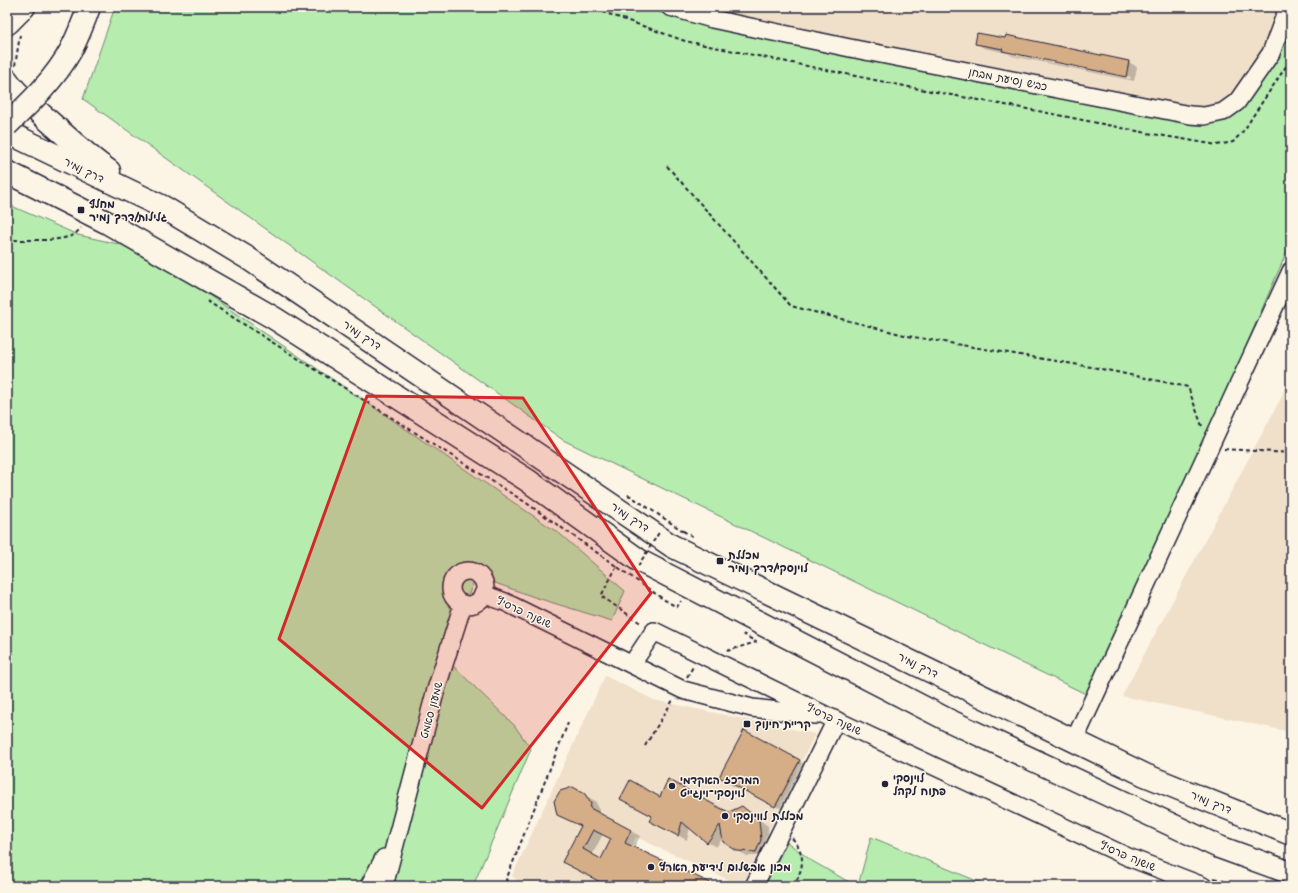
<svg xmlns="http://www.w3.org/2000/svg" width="1298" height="893" font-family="Kalam,'Playpen Sans Hebrew',sans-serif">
  <rect width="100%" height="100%" fill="#fcf5e5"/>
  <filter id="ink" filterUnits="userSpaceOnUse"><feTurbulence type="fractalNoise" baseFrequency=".025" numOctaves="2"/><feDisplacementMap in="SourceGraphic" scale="8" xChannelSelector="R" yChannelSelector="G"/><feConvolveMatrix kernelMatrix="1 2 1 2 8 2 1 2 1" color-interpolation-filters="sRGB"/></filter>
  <g filter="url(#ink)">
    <path fill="#f0dfc9" d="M644,7H1291L1245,98L1198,121L1003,88L686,21Z
      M1291,369V732L1122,696L1281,398Z
      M605,676L654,700L815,734L742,886L636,837L613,886H524L512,876Z"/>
    <path fill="#b6ecae" stroke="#6c8774" d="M115,7H644L686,21L1003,88L1198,121L1216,119L1291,13V242L1094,698L563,440L83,99Z
      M7,204L78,235L141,249L560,534L625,591L612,621L534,597L484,579H475L443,656L514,725L531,749L473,886H7Z
      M871,837L989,886H858Z
      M787,842L812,861L856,886H765Z"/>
    <path fill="#0003" fill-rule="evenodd" d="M976,43L1129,62L1137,67L1134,81L1012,56L1008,54L1130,79L1131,77L1005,51L1008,53L984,48Z
      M744,732L809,766L785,811L730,782Z
      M573,788L595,801L600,810L599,814L640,836L634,848L715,886H609L572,866L582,826L558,815ZM603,834L612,839L601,860L592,855Z
      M661,799L729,813L742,808L768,826L769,845L765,856H747L724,842L723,838L716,847L707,842L690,827L687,840L659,826Z"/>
    <path fill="#d5ad87" stroke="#22223b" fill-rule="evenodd" d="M977,33L1005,38L1006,35L1129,61L1126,77L1002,51L1003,49L975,44Z
      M744,730L800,760L775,807L719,777Z
      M668,779L720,808L729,812L742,806L759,820L761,840L756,852L737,851L723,842L720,825L707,843L682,822L678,836L649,821L652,816L620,799L630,780L660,797Z
      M573,787L585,794L591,804L590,808L631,830L625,843L717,886H608L562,862L581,826L557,815L554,801L560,791ZM593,830L611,839L601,859L583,849Z"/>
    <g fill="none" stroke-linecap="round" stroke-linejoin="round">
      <g stroke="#22223b" stroke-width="20">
        <path id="minor" d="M670,7L712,19L850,48L1190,115L1204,116L1223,112L1237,102L1271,53L1288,7
          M451 588a17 17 0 1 1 34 0a17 17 0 1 1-34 0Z
          M483,594L505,602L683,690L752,708L815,715
          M632,664L654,631L827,716L1128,857L1203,886
          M1074,741L1291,271
          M369,886L384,858
          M384,886L435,693L463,604
          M754,886L836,720"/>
      </g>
      <g stroke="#22223b" stroke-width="25">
        <path id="highway" d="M8,23L24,7
          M7,80C16,94 30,104 42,115C64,134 85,154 109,171
          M7,132L163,207L246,257L672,546L1145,775L1291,834
          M7,172L106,222L274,318L527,480L640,561L948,720L1219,847L1291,873"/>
      </g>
      <path stroke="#22223b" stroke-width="2" stroke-dasharray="4 3" stroke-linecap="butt" d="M589,7L685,41L909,87L1043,112L1147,133L1217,145L1233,142L1245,129L1253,116L1291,59
        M15,66L20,35
        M667,166L791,306L908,336L1097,368L1188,387L1203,429
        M7,241C28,238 50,243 71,236C75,235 78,231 81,228
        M207,301L525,502L663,599L677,607L681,601
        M1224,449L1291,453
        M628,496L629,495L683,531L682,533
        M683,531L694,537
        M617,566L601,596L642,624
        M727,651L756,642L743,634
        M687,677L694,665
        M645,746L673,700
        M792,838C807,855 803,868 794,886
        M1214,878L1240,886
        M513,886L506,880L568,723"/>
      <use href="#minor" stroke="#fcf5e5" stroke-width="17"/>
      <use href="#highway" stroke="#fcf5e5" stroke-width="22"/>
      <g stroke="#22223b" stroke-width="25" stroke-linecap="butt">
        <path id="highway-bridge" d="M7,125C31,102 55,79 71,50C78,36 84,21 89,7"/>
      </g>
      <path stroke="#22223b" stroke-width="2" stroke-dasharray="4 3" stroke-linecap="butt" d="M638,566L660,531"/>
      <use href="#highway-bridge" stroke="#fcf5e5" stroke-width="22"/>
    </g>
  </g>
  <path fill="#d62828" fill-opacity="0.2" stroke="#d62828" stroke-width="3" stroke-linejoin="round" d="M367,396L523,398L651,593L482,808L279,639Z"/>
  <g fill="#22223b" stroke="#fcf5e5" stroke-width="1.5">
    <rect x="77" y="206" width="8" height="8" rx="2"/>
    <rect x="716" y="557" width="8" height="8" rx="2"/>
    <rect x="743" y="720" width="8" height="8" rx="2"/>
    <circle cx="885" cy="784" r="4"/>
    <circle cx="672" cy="786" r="4"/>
    <circle cx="725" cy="816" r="4"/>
    <circle cx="651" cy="867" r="4"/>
  </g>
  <g text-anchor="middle" stroke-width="3" stroke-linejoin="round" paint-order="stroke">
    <g font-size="11" fill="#22223b" stroke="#fcf5e5">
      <text transform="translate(1008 79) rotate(11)" y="4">כביש נסיעת מבחן</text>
      <text transform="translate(84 170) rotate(26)" y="4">דרך נמיר</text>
      <text transform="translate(362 335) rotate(34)" y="4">דרך נמיר</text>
      <text transform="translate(630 517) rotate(34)" y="4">דרך נמיר</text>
      <text transform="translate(524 612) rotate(25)" y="4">שושנה פרסיץ</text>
      <text transform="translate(918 665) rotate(26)" y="4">דרך נמיר</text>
      <text transform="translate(431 710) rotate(-75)" y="4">שמעון סאמט</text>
      <text transform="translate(834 719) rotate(25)" y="4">שושנה פרסיץ</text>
      <text transform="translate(1211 802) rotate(22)" y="4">דרך נמיר</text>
      <text transform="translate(1128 856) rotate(23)" y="4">שושנה פרסיץ</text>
    </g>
    <g font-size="11" font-weight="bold" fill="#22223b" stroke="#fcf5e5" text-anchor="start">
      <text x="89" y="208">מחלף<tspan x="89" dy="13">גלילות/דרך נמיר</tspan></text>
      <text x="728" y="559">מכללת<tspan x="728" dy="13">לוינסקי/דרך נמיר</tspan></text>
      <text x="755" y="728">קריית חינוך</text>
      <text x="893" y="782">לוינסקי<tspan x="893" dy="13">פתוח לקהל</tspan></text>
      <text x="680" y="784">המרכז האקדמי<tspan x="680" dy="13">לוינסקי־וינגייט</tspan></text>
      <text x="733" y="820">מכללת לווינסקי</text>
      <text x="659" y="871">מכון אבשלום לידיעת הארץ</text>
    </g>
  </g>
  <rect width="1298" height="893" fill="none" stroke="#fcf5e5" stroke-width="24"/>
  <rect x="12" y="12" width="1274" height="869" fill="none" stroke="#22223b" stroke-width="1.5" filter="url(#ink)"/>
</svg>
